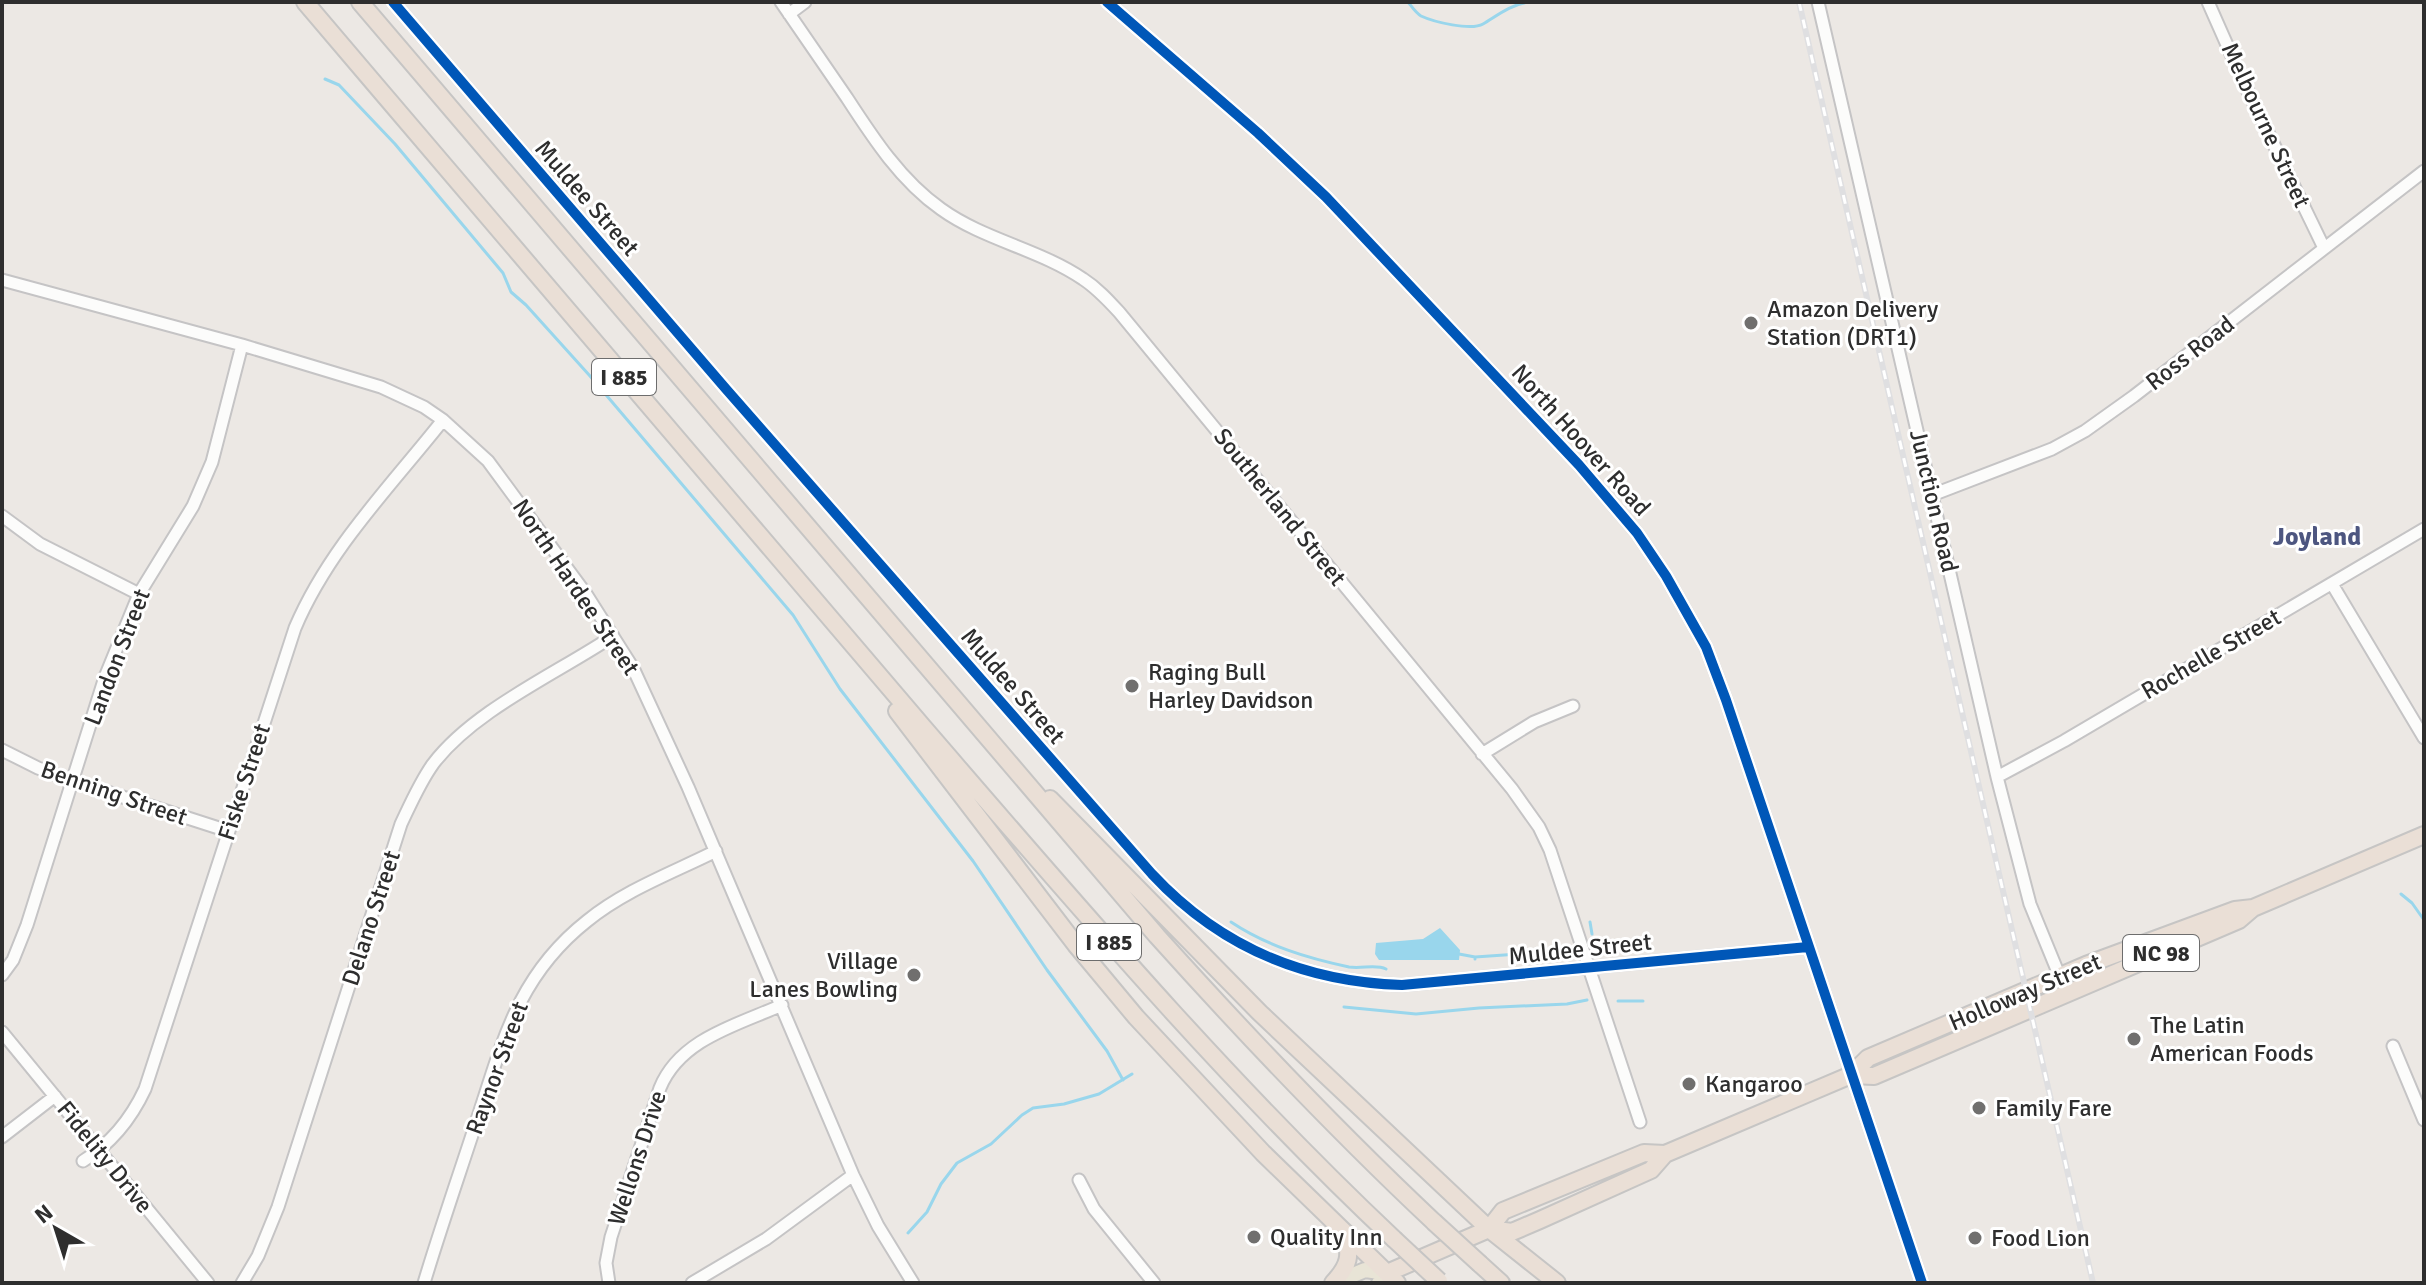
<svg xmlns="http://www.w3.org/2000/svg" width="2426" height="1285" font-family="Signika,sans-serif">
  <rect width="100%" height="100%" fill="#ece8e4"/>
  <path fill="#99d6ec" d="M1440,928L1460,950L1459,960H1379L1375,954L1376,943L1423,939Z"/>
  <g fill="none" stroke-linecap="round" stroke-linejoin="round">
    <path stroke="#99d6ec" stroke-width="3" d="M1408,2C1412,7 1416,13 1421,16C1434,22 1471,31 1483,24C1498,15 1510,5 1528,2
      M325,79L339,85L395,144L503,273L511,292L526,305L590,376L793,615L840,689L973,861L1047,970L1107,1051L1123,1080
      M2401,894L2412,903L2424,920
      M1231,922C1267,946 1307,958 1349,967C1362,969 1376,964 1386,969
      M1590,922L1592,934
      M1459,954L1475,957
      M1475,959V957L1546,952L1565,946
      M1618,1001H1643
      M1344,1007L1416,1014L1479,1008L1567,1004L1587,1000
      M908,1233L927,1212L941,1184L957,1163L991,1144L1022,1115L1033,1108L1064,1104L1099,1094L1132,1074"/>
    <g stroke="#c5c4c5" stroke-width="15">
      <path id="minor" d="M393,2L726,389L1152,874C1219,946 1304,982 1402,985L1808,947
        M781,2C803,34 825,66 847,98C873,138 901,181 941,209C984,240 1039,249 1083,279C1097,288 1108,300 1119,312L1512,789L1539,827L1550,850L1640,1122
        M1107,2L1258,133L1326,197L1579,465L1637,533L1666,576L1706,647L1726,700L1922,1283
        M1818,2L1997,777L2030,904L2062,982
        M2208,2L2243,81L2324,248
        M789,14L805,2
        M2,280L242,345L381,387L424,407L443,420L488,461L586,594L633,668L688,787L853,1175L878,1226L913,1283
        M1932,495L2052,449L2085,431L2134,396L2424,171
        M2,516L40,544L139,594
        M2332,584L2424,738
        M2,750L38,768L73,781L228,831
        M1482,754L1534,722L1573,706
        M1997,777L2064,741L2424,529
        M2,975L13,960L27,925L105,677L139,594L193,506L212,462L242,345
        M2,1032L208,1283
        M2393,1046L2424,1120
        M2,1137L55,1096
        M83,1161C112,1143 131,1119 145,1089L295,628C329,548 390,487 443,420
        M1079,1180L1094,1209L1154,1283
        M242,1283L258,1256L278,1207L401,824C411,803 420,782 433,764C474,710 556,674 613,636
        M424,1283C440,1230 458,1178 475,1126C502,1045 516,977 587,921C625,890 672,873 716,851
        M609,1283L606,1263L611,1237L660,1088C680,1039 737,1025 782,1005
        M692,1283L766,1239L853,1175"/>
    </g>
    <g stroke="#c6c5c4" stroke-width="18">
      <path id="major" d="M1334,1283L1365,1270L1387,1273L1379,1283"/>
    </g>
    <g stroke="#c6c5c4" stroke-width="20">
      <path id="highway" d="M305,2C511,244 716,487 923,727C1075,903 1225,1080 1394,1239
        M360,2L1157,936C1246,1035 1337,1131 1434,1222
        M897,711L1076,945L1136,1017L1263,1153L1397,1283
        M1050,799L1260,1013L1489,1229L1557,1283
        M1851,1075L1874,1076L2239,920L2253,908L2424,835
        M1489,1229L1503,1211L1644,1153L1665,1154
        M1480,1264L1501,1283
        M1387,1273L1489,1229L1512,1232L1540,1220L1651,1170L1665,1154L1851,1075L1868,1058L2086,965L2235,910L2253,908
        M1333,1283C1349,1266 1352,1255 1344,1233"/>
    </g>
    <use href="#minor" stroke="#fcfcfb" stroke-width="11"/>
    <use href="#major" stroke="#e8e4d6" stroke-width="14"/>
    <use href="#highway" stroke="#eadfd6" stroke-width="16"/>
    <g stroke="#dfdfe1" stroke-width="6">
      <path id="rail" d="M1799,2L2093,1283"/>
    </g>
    <use href="#rail" stroke="#fff" stroke-width="3" stroke-dasharray="9" stroke-linecap="butt"/>
    <g stroke="#c6c5c4" stroke-width="20" stroke-linecap="butt">
      <path id="highway-bridge" d="M1434,1222L1480,1264
        M1394,1239L1439,1281"/>
    </g>
    <use href="#highway-bridge" stroke="#eadfd6" stroke-width="16"/>
    <g stroke="#fff" stroke-width="15">
      <path id="cycleway" d="M393,2L726,389L1152,874C1219,946 1304,982 1402,985L1808,947
        M1107,2L1258,133L1326,197L1579,465L1637,533L1666,576L1706,647L1726,700L1922,1283"/>
    </g>
    <use href="#cycleway" stroke="#0057b8" stroke-width="10"/>
  </g>
  <g fill="#706f6e" stroke="#fff" stroke-width="3">
    <circle cx="1751" cy="323" r="8"/>
    <circle cx="1132" cy="686" r="8"/>
    <circle cx="914" cy="975" r="8"/>
    <circle cx="2134" cy="1039" r="8"/>
    <circle cx="1689" cy="1084" r="8"/>
    <circle cx="1979" cy="1108" r="8"/>
    <circle cx="1254" cy="1237" r="8"/>
    <circle cx="1975" cy="1238" r="8"/>
  </g>
  <g text-anchor="middle" stroke-width="6" stroke-linejoin="round" paint-order="stroke">
    <g fill="#fff" stroke="#6d6d6d" stroke-width="2">
      <rect x="592" y="359" width="64" height="36" rx="6"/>
      <rect x="1077" y="924" width="64" height="36" rx="6"/>
      <rect x="2123" y="935" width="76" height="36" rx="6"/>
    </g>
    <g font-size="22" font-weight="bold" fill="#2e2e2e">
      <text x="624" y="385">I 885</text>
      <text x="1109" y="950">I 885</text>
      <text x="2161" y="961">NC 98</text>
    </g>
    <g font-size="24" fill="#2e2e2e" stroke="#fff">
      <text transform="translate(2266 125) rotate(65)" y="8">Melbourne Street</text>
      <text transform="translate(587 198) rotate(49)" y="8">Muldee Street</text>
      <text transform="translate(2190 353) rotate(-38)" y="8">Ross Road</text>
      <text transform="translate(1581 440) rotate(48)" y="8">North Hoover Road</text>
      <text transform="translate(1934 501) rotate(77)" y="8">Junction Road</text>
      <text transform="translate(1280 507) rotate(51)" y="8">Southerland Street</text>
      <text transform="translate(576 587) rotate(56)" y="8">North Hardee Street</text>
      <text transform="translate(2211 654) rotate(-30)" y="8">Rochelle Street</text>
      <text transform="translate(117 657) rotate(-69)" y="8">Landon Street</text>
      <text transform="translate(1013 686) rotate(49)" y="8">Muldee Street</text>
      <text transform="translate(244 782) rotate(-72)" y="8">Fiske Street</text>
      <text transform="translate(114 793) rotate(19)" y="8">Benning Street</text>
      <text transform="translate(371 918) rotate(-72)" y="8">Delano Street</text>
      <text transform="translate(1580 949) rotate(-6)" y="8">Muldee Street</text>
      <text transform="translate(2025 992) rotate(-23)" y="8">Holloway Street</text>
      <text transform="translate(497 1068) rotate(-70)" y="8">Raynor Street</text>
      <text transform="translate(105 1157) rotate(51)" y="8">Fidelity Drive</text>
      <text transform="translate(637 1158) rotate(-72)" y="8">Wellons Drive</text>
    </g>
    <g font-size="24" fill="#2e2e2e" stroke="#fff" text-anchor="start">
      <text x="1767" y="317">Amazon Delivery<tspan x="1767" dy="28">Station (DRT1)</tspan></text>
      <text x="1148" y="680">Raging Bull<tspan x="1148" dy="28">Harley Davidson</tspan></text>
      <text x="898" y="969" text-anchor="end">Village<tspan x="898" dy="28">Lanes Bowling</tspan></text>
      <text x="2150" y="1033">The Latin<tspan x="2150" dy="28">American Foods</tspan></text>
      <text x="1705" y="1092">Kangaroo</text>
      <text x="1995" y="1116">Family Fare</text>
      <text x="1270" y="1245">Quality Inn</text>
      <text x="1991" y="1246">Food Lion</text>
    </g>
    <g font-size="26" font-weight="bold" fill="#4d5680" stroke="#fff">
      <text x="2317" y="545">Joyland</text>
    </g>
  </g>
  <rect width="2426" height="1285" fill="none" stroke="#2e2e2e" stroke-width="8"/>
  <g transform="translate(56 1229) rotate(321)" stroke="#ffffff" stroke-width="6" paint-order="stroke">
  <path d="M0-6L14 30L0 20L-14 30Z" fill="#2e2e2e"/>
  <text y="-12" font-size="22" font-weight="bold" text-anchor="middle" fill="#2e2e2e">N</text>
  </g>
</svg>
